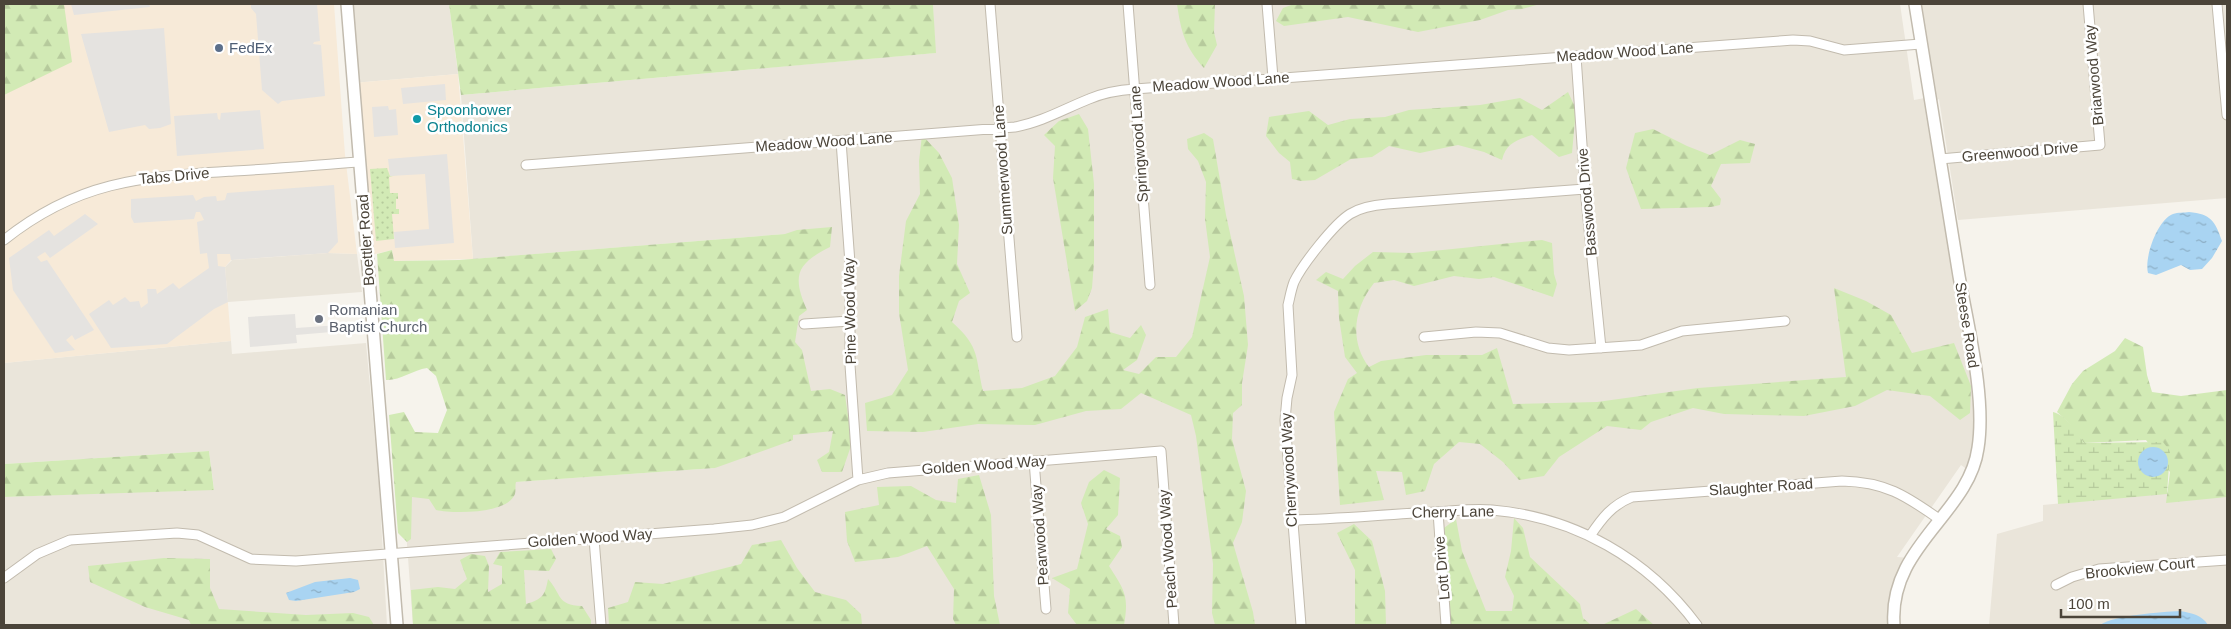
<svg xmlns="http://www.w3.org/2000/svg" width="2231" height="629" font-family="Helvetica,sans-serif">
  <defs>
    <pattern id="grass-dots" width="8" height="8" patternUnits="userSpaceOnUse" patternTransform="scale(1.25)"><rect width="8" height="8" fill="#d2eab5"/><path d="M2 2h.1M6 6h.1" fill="none" stroke="#b6ca9c" stroke-width="1.8" stroke-linecap="round"/></pattern>
    <pattern id="forest-firs" width="22" height="20" patternUnits="userSpaceOnUse" patternTransform="scale(1.25)"><rect width="22" height="20" fill="#d2eab5"/><path d="M5 1l3.5 6h-7zM16 11l3.5 6h-7z" fill="#b6ca9c"/></pattern>
    <pattern id="wetland-marsh" width="20" height="14" patternUnits="userSpaceOnUse" patternTransform="scale(1.25)"><rect width="20" height="14" fill="#d2eab5"/><path d="M1 5h8M5 5V1M11 12h8M15 12V8" fill="none" stroke="#b6ca9c"/></pattern>
    <pattern id="water-ripples" width="26" height="14" patternUnits="userSpaceOnUse" patternTransform="scale(1.25)"><rect width="26" height="14" fill="#a9d4f2"/><path d="M2 4q2-2 4 0t4 0M15 11q2-2 4 0t4 0" fill="none" stroke="#8caec5"/></pattern>
  </defs>
  <rect width="100%" height="100%" fill="#f6f3ec"/>
  <path fill="#eae5da" d="M347,4H449L458,74L353,83Z
    M933,4H1900L1914,100L1930,97L1915,4H2227V198L1958,220L1939,99L1931,103L1979,403L1971,472L1961,465L1897,557L1911,558L1894,625H413L403,490L715,468L785,234L473,259L461,95L935,53Z
    M328,253L357,254L362,292L228,302L225,267L232,260Z
    M231,341L232,354L366,343L379,484L387,625H4V497L214,489L209,451L4,464V363Z
    M2227,487V625H1989L1997,534L2043,521V505Z"/>
  <path fill="#f7ead8" d="M4,4H334L345,155L357,254L328,253L231,260L225,267L231,341L4,363Z
    M458,74L473,259L394,261L392,250L367,256L353,83Z"/>
  <path fill="url(#grass-dots)" d="M387,168L390,176L397,175L389,177L390,193H398V199H396V209H399V214H392L394,239L376,241L370,169Z"/>
  <path fill="url(#forest-firs)" d="M4,4H64L72,62L4,95Z
    M449,4H933L936,53L461,95Z
    M1177,4H1215L1214,32L1217,45L1204,68C1185,47 1181,32 1177,4Z
    M1294,4H1540L1522,9L1508,10L1480,20L1418,32L1348,17L1284,26L1276,21L1283,8Z
    M1568,92L1576,109L1572,153L1559,157L1532,135C1517,140 1506,143 1502,160L1484,152L1458,145L1420,153L1389,146L1372,157L1351,159L1315,180L1301,181L1292,179L1290,162L1279,153L1266,136L1269,117L1309,111L1328,125L1350,119L1385,117L1409,110L1480,105L1520,98L1542,110Z
    M1079,114L1088,129L1094,184V262L1092,288L1087,301L1075,311L1053,178L1055,146L1044,135L1059,121Z
    M1653,129L1687,146L1710,155L1740,140L1755,144L1750,163L1721,164L1711,186L1721,199L1720,205L1711,207L1641,209L1626,168L1635,133Z
    M1204,133L1213,139L1226,215L1244,296L1248,345L1242,383V405L1233,413L1232,439L1246,491L1242,522L1233,543L1253,612L1255,625H1215L1212,613L1213,564L1196,436L1191,415L1141,393L1121,409L1086,411L1035,425L978,424L923,432L867,431L865,403L892,395L908,370L899,313V276L906,221L920,194L919,161L922,135L939,153L952,178L959,225L957,264L970,293L959,301L952,322C981,348 975,357 983,391L1022,388L1055,376L1077,347L1085,317L1108,309L1110,332L1130,338L1141,325L1146,335L1137,360L1123,370L1139,374L1156,357H1176L1192,337L1210,257L1205,219L1206,182L1198,161L1188,149L1187,139Z
    M832,227L830,247C796,264 792,276 807,310L799,316L795,342L802,350L811,391L830,389L845,395L852,443L842,472H822L817,460L829,452L833,431L793,435V440L715,468L516,482C515,485 516,490 515,494C507,514 454,514 436,510L429,499L412,497L411,539L407,542L398,533L389,415L404,412L415,432L438,433L447,410L436,376L427,368C413,370 399,381 386,380L377,254L392,250L394,261L459,260L785,234L797,230Z
    M1542,240L1552,243L1554,274L1557,284L1553,297L1494,277L1479,279L1454,276L1414,286L1394,280L1374,283C1354,308 1349,341 1369,367L1381,361L1426,355H1482L1497,348L1513,404L1597,402L1698,388L1846,377L1834,288L1866,301L1891,315L1912,353L1954,343L1971,386L1970,413L1960,420L1930,396L1887,390L1855,406L1804,416L1724,414L1693,408L1651,422L1641,430L1607,426L1559,457L1544,476L1519,480L1503,462L1480,444L1459,442L1434,464L1425,491L1406,495L1402,472L1376,471L1384,500L1340,505L1334,412L1348,379L1357,373L1345,357L1339,318L1338,291L1316,280L1326,272L1343,279L1355,266L1373,252L1413,253Z
    M2125,338L2143,347L2147,375L2152,392L2181,396L2227,390V497L2166,503L2170,472L2146,440L2084,443L2068,422L2057,412L2072,384L2083,371L2115,351Z
    M209,451L214,490L4,497V464Z
    M1104,470L1120,478L1118,515L1106,529L1120,536L1122,547L1109,566C1125,591 1129,596 1124,625H1077L1068,613L1070,589L1052,578L1077,569L1088,524L1081,503L1089,482Z
    M979,475L991,515L994,596L1000,625H956L953,619L954,589L927,546L898,557L855,562L847,541L845,512L879,505L877,487L911,486L936,500L956,503L958,479Z
    M1514,518L1523,528L1530,557L1580,604L1583,618L1591,625H1450L1444,528L1456,519L1462,551L1486,611H1512L1514,596L1505,577L1511,551Z
    M1354,524L1372,541L1385,591L1386,625H1355V570L1337,533Z
    M781,540L797,568L815,592L846,600L861,614L862,625H609L608,608L628,602L635,582L663,584L741,564L752,545Z
    M551,549L556,559L549,571L524,570L526,604C543,599 545,595 548,579C562,594 556,605 582,606L591,620V625H413L411,590L438,587L455,589L467,579L460,560L471,554L485,556L489,566L488,592L502,584V566L493,564L500,552Z
    M164,558L210,559V588L219,609L306,615L353,613L369,617L374,625H191L189,620L145,607L90,582L88,566Z
    M1636,609L1654,625H1602Z"/>
  <path fill="url(#wetland-marsh)" d="M2053,412C2066,415 2077,432 2084,443L2163,442L2170,451L2167,494L2058,504Z"/>
  <path fill="#e5e3e0" d="M71,4H149L150,7L74,15Z
    M251,4H317L320,41L314,42L313,44L321,45L325,96L282,101L278,104L262,90L256,14L251,8Z
    M164,28L171,124L160,128L149,129L145,125L109,132L81,34Z
    M445,84L446,100L403,104L401,88Z
    M388,106L389,110L396,109L398,135L374,137L372,107Z
    M260,110L264,149L177,156L174,116L217,113L218,119L220,120L221,113Z
    M447,154L454,243L395,248L394,232L429,229L425,174L390,176L388,159Z
    M334,185L338,242L328,253L231,260L230,254H217L218,266L225,267L228,302L214,309L167,344L111,348L89,314L109,300L113,305L125,297L130,302L139,301L141,308L148,303L147,289H156L157,294L173,283L179,289L209,268L207,253L200,254L197,222L204,220L200,212H196L194,219L134,223L131,217V199L193,195L196,201L204,197L216,196L217,201L225,200L227,193Z
    M85,214L98,224L50,258L45,252L37,257L41,262L47,260L94,330L75,340L72,335L66,340L75,350L55,353L13,290L9,258L49,230L54,236Z
    M295,314L296,328L354,324L355,330L296,335L297,343L250,347L248,317Z"/>
  <path fill="url(#water-ripples)" d="M2189,212C2211,214 2215,221 2222,241L2212,258L2202,269L2190,270L2181,265L2156,275L2148,273C2144,258 2157,220 2173,214C2178,212 2184,213 2189,212Z
    M2138 462a15 15 0 1 1 30 0a15 15 0 1 1-30 0Z
    M350,578L358,580L360,589L354,592L296,601L289,600L286,593L315,582Z
    M2180,611C2192,613 2202,615 2208,625H2100C2115,615 2161,612 2180,611Z"/>
  <g fill="none" stroke-linecap="round" stroke-linejoin="round">
    <g stroke="#c2bbae" stroke-width="11">
      <path id="minor" d="M990,4L1017,337
        M1128,4L1150,285
        M1267,4L1273,78
        M2217,4L2227,115
        M1576,56L1585,189L1601,348
        M841,141L850,263V365L858,480
        M1940,159L2100,145L2088,4
        M526,165L1015,127C1042,122 1064,109 1089,99C1103,93 1119,90 1135,89L1793,40L1810,41L1844,50L1921,44
        M4,240C79,180 142,177 234,171C275,169 317,165 359,162
        M804,324L850,321
        M1424,337L1476,332L1500,333L1548,348L1569,350L1641,345L1682,331L1785,321
        M1034,461L1046,609
        M1438,512L1446,625
        M1292,520C1340,519 1388,514 1436,512C1455,511 1473,508 1492,510C1575,517 1648,559 1697,625
        M1590,536C1602,518 1612,505 1632,497L1842,481C1885,482 1905,495 1939,519
        M594,539L601,625
        M4,578L37,554L70,540L177,533L198,535L251,559L296,561L714,529L752,525L784,517L858,480L888,473L1161,451L1174,625
        M2056,585L2072,577L2099,569L2227,560
        M1301,625L1285,420L1287,398L1292,375L1288,305C1290,297 1291,290 1294,282C1302,265 1334,224 1350,214C1361,207 1374,205 1387,204L1585,189"/>
    </g>
    <g stroke="#c2bbae" stroke-width="14">
      <path id="tertiary" d="M347,4L397,625
        M1894,625C1888,546 1969,514 1978,448C1986,398 1968,327 1959,276C1944,185 1930,95 1915,4"/>
    </g>
    <use href="#minor" stroke="#fff" stroke-width="9"/>
    <use href="#tertiary" stroke="#fff" stroke-width="11"/>
  </g>
  <circle fill="#5c6f8a" stroke="#fff" stroke-width="2" cx="219" cy="48" r="5"/>
  <circle fill="#0f9aa8" stroke="#fff" stroke-width="2" cx="417" cy="119" r="5"/>
  <circle fill="#6b7280" stroke="#fff" stroke-width="2" cx="319" cy="319" r="5"/>
  <g text-anchor="middle" stroke-width="5" stroke-linejoin="round" paint-order="stroke">
    <g font-size="15" fill="#4e5e75" stroke="#fff" text-anchor="start">
      <text x="229" y="53">FedEx</text>
    </g>
    <g font-size="15" fill="#4b4439" stroke="#fff">
      <text transform="translate(1625 52) rotate(-4)" y="5">Meadow Wood Lane</text>
      <text transform="translate(2094 75) rotate(-95)" y="5">Briarwood Way</text>
      <text transform="translate(1221 82) rotate(-4)" y="5">Meadow Wood Lane</text>
      <text transform="translate(824 142) rotate(-4)" y="5">Meadow Wood Lane</text>
      <text transform="translate(1139 144) rotate(-94)" y="5">Springwood Lane</text>
      <text transform="translate(2020 152) rotate(-5)" y="5">Greenwood Drive</text>
      <text transform="translate(1003 170) rotate(-94)" y="5">Summerwood Lane</text>
      <text transform="translate(174 176) rotate(-5)" y="5">Tabs Drive</text>
      <text transform="translate(1587 202) rotate(-95)" y="5">Basswood Drive</text>
      <text transform="translate(366 240) rotate(-94)" y="5">Boettler Road</text>
      <text transform="translate(850 311) rotate(-91)" y="5">Pine Wood Way</text>
      <text transform="translate(1967 325) rotate(81)" y="5">Steese Road</text>
      <text transform="translate(984 465) rotate(-4)" y="5">Golden Wood Way</text>
      <text transform="translate(1289 470) rotate(-93)" y="5">Cherrywood Way</text>
      <text transform="translate(1761 487) rotate(-4)" y="5">Slaughter Road</text>
      <text transform="translate(1453 512) rotate(-1)" y="5">Cherry Lane</text>
      <text transform="translate(1040 535) rotate(-94)" y="5">Pearwood Way</text>
      <text transform="translate(590 538) rotate(-4)" y="5">Golden Wood Way</text>
      <text transform="translate(1168 549) rotate(-94)" y="5">Peach Wood Way</text>
      <text transform="translate(1442 568) rotate(-95)" y="5">Lott Drive</text>
      <text transform="translate(2140 568) rotate(-6)" y="5">Brookview Court</text>
    </g>
    <g font-size="15" fill="#0d838f" stroke="#fff" text-anchor="start">
      <text x="427" y="115">Spoonhower<tspan x="427" dy="17">Orthodonics</tspan></text>
    </g>
    <g font-size="15" fill="#5b616d" stroke="#fff" text-anchor="start">
      <text x="329" y="315">Romanian<tspan x="329" dy="17">Baptist Church</tspan></text>
    </g>
  </g>
  <rect width="2231" height="629" fill="none" stroke="#4b4439" stroke-width="10"/>
  <path d="M2061 609v8h119v-8" fill="none" stroke="#4b4439" stroke-width="2.5"/>
  <text x="2068" y="609" font-size="15" fill="#4b4439" stroke="#ffffff" stroke-width="4" paint-order="stroke">100 m</text>
</svg>
